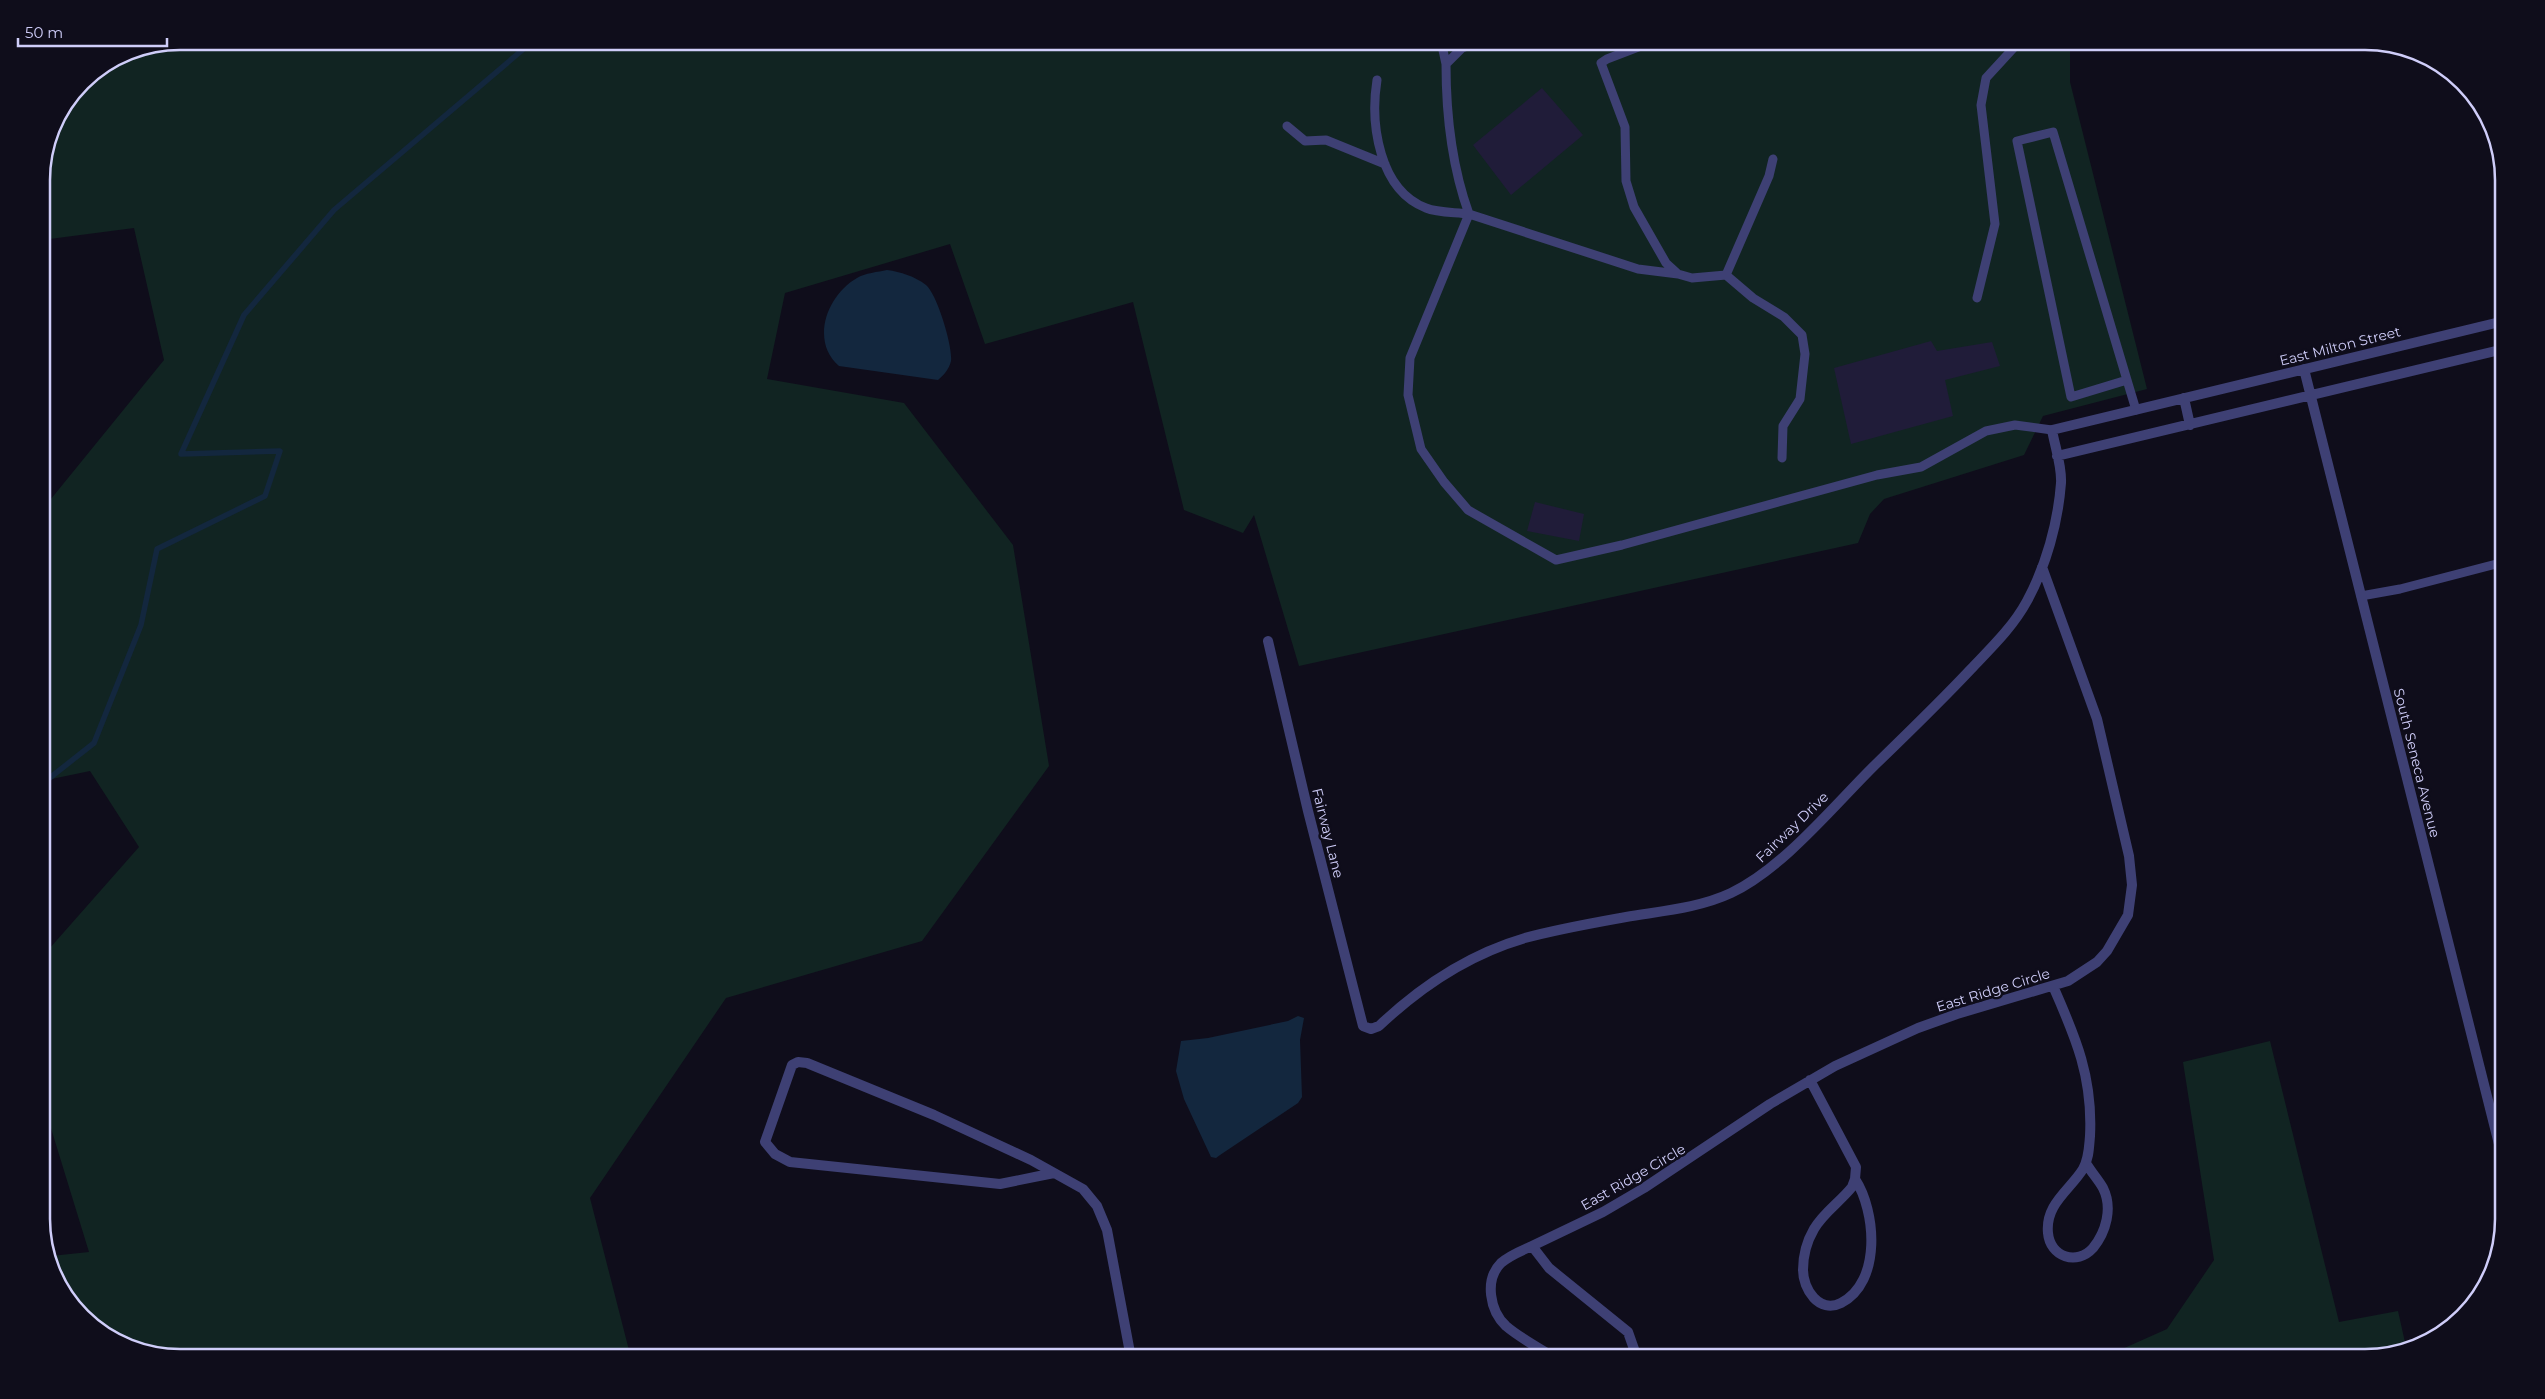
<svg xmlns="http://www.w3.org/2000/svg" width="2545" height="1399" font-family="Montserrat,sans-serif">
  <rect width="100%" height="100%" fill="#0f0d1b"/>
  <path fill="#112422" d="M180,41H2070V82L2147,389L2043,416L2024,455L1884,499L1870,514L1858,543L1299,666L1254,515L1243,533L1184,510L1133,302L985,344L950,244L785,293L767,379L904,403L1013,545L1049,766L922,941L726,998L590,1198L631,1358H180L111,1339L64,1296L51,1256L89,1252L42,1099V957L139,847L90,771L42,781V510L164,360L134,228L42,240V171L52,127L82,82L127,52Z
    M2270,1041L2339,1322L2398,1311L2406,1347L2365,1358H2102L2167,1329L2214,1260L2183,1062Z"/>
  <path fill="#13273e" d="M887,270C901,272 914,276 926,285C937,294 953,347 951,361C949,369 944,375 938,380L839,366C810,341 827,295 857,278C865,273 878,272 887,270Z
    M1298,1016L1304,1018L1300,1040L1302,1097L1298,1103L1220,1155L1216,1158L1211,1157L1184,1099L1176,1071L1181,1041L1208,1038L1288,1021Z"/>
  <g fill="none" stroke-linecap="round" stroke-linejoin="round">
    <path stroke="#13273e" stroke-width="5.5" d="M42,784L94,743L141,625L157,549L265,496L280,451L181,454L244,315L334,210L533,41"/>
  </g>
  <path fill="#201c39" d="M1542,88L1583,135L1511,195L1473,145Z
    M1931,341L1937,351L1992,342L2000,366L1945,380L1953,416L1851,444L1834,368Z
    M1535,502L1584,514L1579,541L1527,531Z"/>
  <g fill="none" stroke-linecap="round" stroke-linejoin="round">
    <path stroke="#3e4074" stroke-width="9" d="M1441,41L1446,64
      M1654,41L1607,59L1601,63L1625,127L1626,181L1634,207L1666,263L1678,274L1692,278L1726,275L1769,176L1773,159
      M1377,80C1370,124 1379,190 1426,208C1438,213 1456,212 1469,214C1452,167 1446,114 1446,64L1462,48L1480,41
      M1287,126L1305,141L1326,140L1385,164
      M1678,274L1638,269L1469,214L1410,358L1408,395L1421,449L1444,482L1468,510L1556,560L1622,545L1877,475L1921,467L1986,431L2015,425L2052,430
      M1726,275L1753,298L1784,317L1802,335L1805,354L1800,399L1783,426L1782,458
      M1977,298L1995,224L1981,105L1986,78L2020,41
      M2127,380L2071,397L2017,141L2053,132L2127,380L2136,410
      M2361,596L2400,589L2504,562"/>
    <path stroke="#3e4074" stroke-width="10" d="M2304,369L2504,1164
      M2184,398L2190,425
      M2057,456L2504,349
      M1268,641L1308,811L1363,1026L1371,1029L1379,1026C1420,987 1470,954 1525,938C1558,929 1593,923 1626,917C1661,911 1699,908 1731,893C1784,868 1835,804 1877,763C1909,732 1941,701 1971,669C1991,648 2013,627 2027,601C2046,566 2058,523 2061,483C2062,466 2055,447 2052,430L2504,321
      M2053,986C2076,1038 2093,1078 2090,1136C2089,1147 2089,1159 2083,1169C2070,1190 2045,1204 2048,1233C2050,1257 2077,1266 2093,1248C2106,1232 2113,1208 2103,1188C2098,1179 2091,1172 2086,1163
      M1810,1080L1856,1167L1855,1179L1852,1187C1840,1202 1823,1213 1814,1229C1807,1241 1803,1256 1803,1270C1803,1289 1819,1314 1841,1303C1882,1282 1876,1211 1855,1179
      M1054,1173L1000,1184L790,1162L775,1154L765,1142L792,1065L798,1062L807,1063L934,1115L1031,1160L1083,1189L1097,1206L1107,1230L1131,1358
      M1532,1246L1603,1212L1644,1188L1770,1104L1835,1066L1918,1028L1957,1014L2068,981L2097,962L2107,951L2128,915L2132,885L2129,856L2097,719L2042,567
      M1555,1358C1539,1348 1520,1338 1506,1326C1490,1311 1484,1280 1501,1263C1510,1255 1521,1251 1532,1246L1549,1268L1628,1332L1634,1349L1633,1358"/>
  </g>
  <g text-anchor="middle" stroke-width="5" stroke-linejoin="round" paint-order="stroke">
    <g font-size="14" fill="#cfcdf9" stroke="#0f0d1b">
      <text transform="translate(2340 346) rotate(-14)" y="5">East Milton Street</text>
      <text transform="translate(2417 763) rotate(76)" y="5">South Seneca Avenue</text>
      <text transform="translate(1792 827) rotate(-44)" y="5">Fairway Drive</text>
      <text transform="translate(1328 833) rotate(76)" y="5">Fairway Lane</text>
      <text transform="translate(1993 990) rotate(-17)" y="5">East Ridge Circle</text>
      <text transform="translate(1633 1177) rotate(-30)" y="5">East Ridge Circle</text>
    </g>
  </g>
  <path d="M0 0H2545V1399H0ZM180 50H2365A130 130 0 0 1 2495 180V1219A130 130 0 0 1 2365 1349H180A130 130 0 0 1 50 1219V180A130 130 0 0 1 180 50Z" fill="#0f0d1b" fill-rule="evenodd"/>
  <path fill="none" stroke="#cfcdf9" stroke-width="2.5" d="M180 50H2365A130 130 0 0 1 2495 180V1219A130 130 0 0 1 2365 1349H180A130 130 0 0 1 50 1219V180A130 130 0 0 1 180 50Z"/>
  <path d="M18 38v8h149v-8" fill="none" stroke="#cfcdf9" stroke-width="2.5"/>
  <text x="25" y="38" font-size="15" fill="#cfcdf9" stroke="#0f0d1b" stroke-width="4" paint-order="stroke">50 m</text>
</svg>
